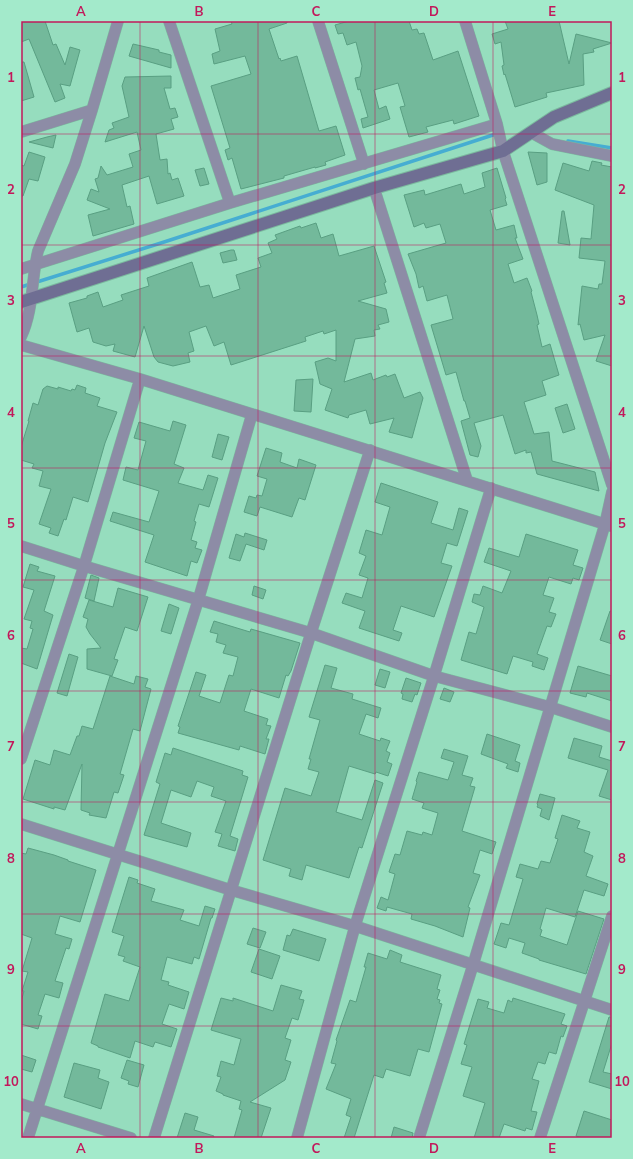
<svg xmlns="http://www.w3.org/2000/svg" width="633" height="1159" font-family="Mulish,sans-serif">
  <rect width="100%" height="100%" fill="#96ddbe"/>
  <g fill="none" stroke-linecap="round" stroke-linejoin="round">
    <path stroke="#46add2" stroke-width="3.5" d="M568,141L612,148
      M21,287L161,243L496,134"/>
  </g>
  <path fill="#73b99b" stroke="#599f82" d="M21,21H45L53,45L56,44L65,65L70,47L80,50L70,86L60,84L65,98L55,102L29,39L21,42Z
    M231,21H287V23L269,29L279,59L280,58L281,61L297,56L319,131L336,126L345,155L325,162L326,165L315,168V167L284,176V178L241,189L232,158L228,160L225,150L230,148L211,86L251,74L245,56L214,64L212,54L220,51L215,29L232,24Z
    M349,21H409L412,30L417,29L419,34L424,33L433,60L458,51L479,116L454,124L453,120L426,127L428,132L409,137L400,107L405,106L398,83L374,90L379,109L386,106L390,119L363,128L361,119L368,117L360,89L358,90L355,78L360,77L362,66L356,42L347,45L343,33L338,34L335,25Z
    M505,21H559L569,64L576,34L612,43L593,49L594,52L583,54L584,85L546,93L547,97L515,107L505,74L504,75L502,66L504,65L501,42L495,44L492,34L508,29Z
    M133,44L159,50V52L171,55V68L129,56Z
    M21,62H24L34,97L21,101Z
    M171,76V88H164L170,109L175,108L178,117L171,119L174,129L156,134L160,160L167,159L168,174L170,173L172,180L178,178L184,196L157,204L149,176L122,185L127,207L130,206L134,224L93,236L88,215L110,209L87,200L91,189L99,192L95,179L98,178L101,166L107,175L133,167L129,154L141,150L137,132L105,142L109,130L114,128L112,123L129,117L122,86L125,77Z
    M56,135L53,148L29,142L47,137Z
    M29,152L45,157L38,181L29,179L23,196H21V165L24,166Z
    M528,152L547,153V182L537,185Z
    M592,161L602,163L601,165L612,167V366L596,361L605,335L584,340L580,324L578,325L582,286L598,289L599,284H602L605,261L579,258L581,238L591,239L594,205L555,190L563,163L589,171Z
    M204,168L209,184L200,186L195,170Z
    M497,168L506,198L505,199L507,205L490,210L496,230L514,225L517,238H515L523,259L508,264L514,283L527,278L532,291L531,292L537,315L539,324L537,325L542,347L550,344L559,375L542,381L546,395L524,402L534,434L549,432L552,461L595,472L599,491L537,474L531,452L526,453V450L515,454L503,415L474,423L481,446L478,457L470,455L461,421L470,418L465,401H464L456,372L446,375L431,325L453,319L447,295L427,301L423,286L419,288L416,274L408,254L446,243L440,224L426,228L424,223L414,227L404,195L424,190L425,195L461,184L464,194L485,187L482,173Z
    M562,211H564L570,245L558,243Z
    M316,223L321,238L333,234L339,256L374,246L386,282L384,283L387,293L358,301L386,309L389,322L378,325L380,329L374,330L375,336L355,339L344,382L371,373L373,380L386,375L387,377L395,374L404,398L420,392L423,398L412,438L389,432L394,418L370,424L366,410L349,415L348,418L325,410L332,389L320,384L315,362L328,358L336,361V330L324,334L323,331L305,337L306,341L231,365L224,342L214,346L206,326L189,332L194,351L188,353L190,362L173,366L158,362L154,357L144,326L135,357L113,351L115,344L106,346L93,342L89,328L77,332L69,303L87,298V296L98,292L103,307L123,300L121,295L149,286L147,278L192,262L200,287L209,285L213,298L240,289L236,275L261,267L258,258L272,253L268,243L277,239L275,235L300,226L301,228Z
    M231,250H234L237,260L223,263L220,253Z
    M313,379L311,412L294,411L296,380Z
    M77,385L86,388L85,393L100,398L97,406L117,412L105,443L88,502L73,497L66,520L64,519L58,536L49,533L51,528L39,524L51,489L39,486L43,471L32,468L34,464L21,460V447L29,421H28L33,403L38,405L43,389L47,386L58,389V387L71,391L72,389L75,390Z
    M567,404L575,429L563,433L555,408Z
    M173,421L186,425L174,464L184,468L178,483L203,490L208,475L218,478L209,507L199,504L194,521L196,522L191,540L197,542L195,548L202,550L197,563L191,561L187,576L145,562L154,535L110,521L113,512L149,522L159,491L123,480L126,467L138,470L146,441L134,438L139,422L170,431Z
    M218,434L229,437L222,460L212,457Z
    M266,448L282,453L280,462L297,468L299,459L316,465L305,500L299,498L292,517L260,507L257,516L244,512L249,496L256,498L257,495L262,496L267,479L257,476Z
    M381,483L438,502L431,523L453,530L459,508L468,511L457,546L447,543L441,563L452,566L434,617L401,606L393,630L402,633L399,641L359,628L365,611L342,603L346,593L362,598L368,578L359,575L366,556L359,553L366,530L382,535L390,507L375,502Z
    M245,533L267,540L264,550L246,544L240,561L229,558L236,534L244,537Z
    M526,534L578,550L573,565L583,568L579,580L573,578L571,584L549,577L543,595L554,598L549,612L556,614L551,627L547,626L537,654L548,658L544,670L532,666L533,662L513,656L507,674L461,660L469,632L476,634L484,607L472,602L474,594L480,595L483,586L502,593L511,571L484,562L489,548L519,557Z
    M30,564L39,567L37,571L55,576L44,611L53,615L37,669L21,663V648L27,649L33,629L30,628L32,621L24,619L34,590L23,587Z
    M91,575L99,578L94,601L85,598Z
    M254,586L266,590L263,599L252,595Z
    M118,588L148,597L137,631L125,627L114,659L118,660L112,676L87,669V649L101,648L90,634L86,627L88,619L83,617L89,600L113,607Z
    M169,604L179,608L171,634L161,631Z
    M610,611H612V644L600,640Z
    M214,621L250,632L251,629L300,643L291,671L288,676L286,675L279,698L251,689L244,711L268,719L266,725L271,726L266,739H269L265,754L240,746L239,750L178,733L180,727L178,726L196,672L206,675L199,696L220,703L229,675L233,676L238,657L223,653L226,645L216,642L218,634L210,632Z
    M69,654L78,657L67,696L57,693Z
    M325,665L337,668L331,688L353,694L352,699L381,708L378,718L366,714L359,734L380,741L381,738L390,741L386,751L390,753L387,762L392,764L388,776L376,772L375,774L349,766L336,812L362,820L375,780L383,783L362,848L359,847L349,878L306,865L302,880L289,876L291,869L263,860L285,788L311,796L319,772L308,769L311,759H309L320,720L309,717Z
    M578,666L612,676V701L587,693L586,697L570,693Z
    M380,669L390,672L385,688L375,685Z
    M110,676L134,684L136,676L148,679L145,687L151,689L140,731L133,729L120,774L124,775L118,793L114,792L106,818L89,815L90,813L81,810L82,764L65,810L54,807V809L23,799L35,760L50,765L54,750L70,755L77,736H79L82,726L93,729Z
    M406,678L421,683L417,695L415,694L412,702L402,699L403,694L401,693Z
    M444,688L454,692L450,702L440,699Z
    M487,734L520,745L515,761L520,763L518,772L506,768L508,764L481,754Z
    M574,738L602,746L599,757L612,761V800L599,796L608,770L568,758Z
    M173,748L243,771L242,775L248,777L230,836L238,839L235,851L218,846L222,834L215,832L226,801L211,796L214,787L197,781L191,797L171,790L161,823L191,833L187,847L144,835L160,784L156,782L165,753L171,755Z
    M444,749L468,756L462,775L473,778L470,786L475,787L462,831L496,842L492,854L480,850L473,873L480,875L468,907L470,908L463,937L435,926L411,919L412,914L387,907L386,911L377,908L381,897L388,900L395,874L389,872L395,854L400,855L407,831L422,835L423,832L432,835L438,813L422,808L424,803L412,799L417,782L416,781L419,772L448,780L454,762L441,758Z
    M540,794L555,798L549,820L540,816L542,809L537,807L538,805L537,804Z
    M562,815L580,821L577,828L590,832L584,852L593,856L586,876L608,884L604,896L584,890L575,917L546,908L540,929L542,930L540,936L567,945L578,911L604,919L586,974L539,960V959L522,953L525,943L509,938L506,948L494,944L501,923L509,925L510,922L523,879L516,877L520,864L538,869L541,861L550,863L558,839L555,838Z
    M28,848L54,855L68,860V861L96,870L80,922L60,916L55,934L72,939L69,949L66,948L55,981L63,983L59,998L45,994L38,1015L42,1016L38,1029L21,1024V1002L24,991H22L28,972L22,971L32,938L21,934V853L26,854Z
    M129,877L138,880L137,883L155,889L151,901L184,910L180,920L199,926L205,906L215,909L212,918H211L199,959L194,957L192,964L167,957L161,980L169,982L168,985L189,992L184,1009L169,1004L162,1024L177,1029L171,1047L155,1042L153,1047L135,1041L130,1058L98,1047V1046L91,1043L105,994L129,1001L140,967L123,961L125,957L118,955L124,936L112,932Z
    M253,928L266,932L260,948L247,944Z
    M293,929L326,939L319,961L283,950L287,935L290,936Z
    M259,949L280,956L272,979L251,972Z
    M390,950L402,955L400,962L441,975L437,989L440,990L437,999L440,1000L439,1003L442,1004L429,1052L418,1049L410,1076L386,1069L383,1078L374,1075L354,1138H344L351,1117L346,1115L351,1099L326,1089L336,1064L331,1063L337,1041L336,1040L350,1000L356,1002L366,967H364L368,953L387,959Z
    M281,985L302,991L299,999L304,1000L298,1020L292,1018L285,1038L291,1040L285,1060L291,1062L285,1080L250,1102L271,1108L261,1138H234L242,1110L239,1109L241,1101L223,1095V1094L216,1091L221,1077L217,1076L221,1061L234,1065L241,1039L211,1030L221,998L233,1001V998L273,1011Z
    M513,998L565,1014L561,1024L567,1026L563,1037L561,1036L556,1054L549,1052L545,1064L538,1062L532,1079L539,1081L531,1111L537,1112L532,1130L526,1128L525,1131L504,1124L499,1138H474L485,1103L463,1096L472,1067L461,1064L467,1045L464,1044L472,1018L478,999L489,1002L487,1008L504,1013L508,1000L512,1002Z
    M609,1017H612V1043L603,1072L612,1074V1089L589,1082Z
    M21,1055L36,1060L32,1072L21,1069Z
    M127,1060L144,1065L138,1087L128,1084L129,1081L121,1078Z
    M74,1063L100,1070L98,1078L109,1082L101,1109L64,1097Z
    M584,1111L612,1120V1138H583L576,1136Z
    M185,1113L198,1117L194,1130L214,1136L213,1138H177Z
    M394,1127L413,1133L412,1138H391Z"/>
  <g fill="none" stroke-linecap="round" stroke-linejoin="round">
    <g stroke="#7bb99e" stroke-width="12">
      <path id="street" d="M169,21L230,203
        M318,21L364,164
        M465,21L497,124L503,151L612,485
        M21,132L92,110
        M532,133L552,144L612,156
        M374,188L467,480
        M21,269L230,203L497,124
        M21,337C34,309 31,280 38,251L75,164L92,110L118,21
        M21,345L140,379L611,526
        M21,546L84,566L311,633L434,676L550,707L612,727
        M21,759L84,566L140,379
        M21,824L231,890L355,926L612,1010
        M21,1104L131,1138
        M28,1138L198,601L252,414
        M154,1138L311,633L370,450
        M297,1138L355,926L434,676L491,488
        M419,1138L473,965L605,524L612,492
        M540,1138L612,916"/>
    </g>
    <g stroke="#7bb99e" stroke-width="14">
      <path id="secondary" d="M21,302L374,188L503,151L554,117L612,93"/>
    </g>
    <use href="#street" stroke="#8d8ca6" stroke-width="11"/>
    <use href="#secondary" stroke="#6f6e93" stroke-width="12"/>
  </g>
  <path fill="none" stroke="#c2185b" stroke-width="1" stroke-opacity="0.55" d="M140,21V1138M258,21V1138M375,21V1138M493,21V1138M21,134H612M21,245H612M21,356H612M21,468H612M21,580H612M21,691H612M21,802H612M21,914H612M21,1026H612"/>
  <rect width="633" height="1159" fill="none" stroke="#a3eacb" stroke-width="44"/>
  <rect x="22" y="22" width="589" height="1115" fill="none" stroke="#c2185b" stroke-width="1.5"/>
  <g font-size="13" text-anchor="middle" font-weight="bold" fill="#c2185b">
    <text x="81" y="16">A</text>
    <text x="199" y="16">B</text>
    <text x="316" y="16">C</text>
    <text x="434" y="16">D</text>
    <text x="552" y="16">E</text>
    <text x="11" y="82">1</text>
    <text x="622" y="82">1</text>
    <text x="11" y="194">2</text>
    <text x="622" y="194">2</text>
    <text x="11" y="305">3</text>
    <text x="622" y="305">3</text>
    <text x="11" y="417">4</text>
    <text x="622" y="417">4</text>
    <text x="11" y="528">5</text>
    <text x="622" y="528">5</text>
    <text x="11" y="640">6</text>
    <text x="622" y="640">6</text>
    <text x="11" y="751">7</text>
    <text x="622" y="751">7</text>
    <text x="11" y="863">8</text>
    <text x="622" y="863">8</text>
    <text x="11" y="974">9</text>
    <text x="622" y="974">9</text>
    <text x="11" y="1086">10</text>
    <text x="622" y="1086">10</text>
    <text x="81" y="1153">A</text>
    <text x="199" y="1153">B</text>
    <text x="316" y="1153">C</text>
    <text x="434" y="1153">D</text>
    <text x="552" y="1153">E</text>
  </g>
</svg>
